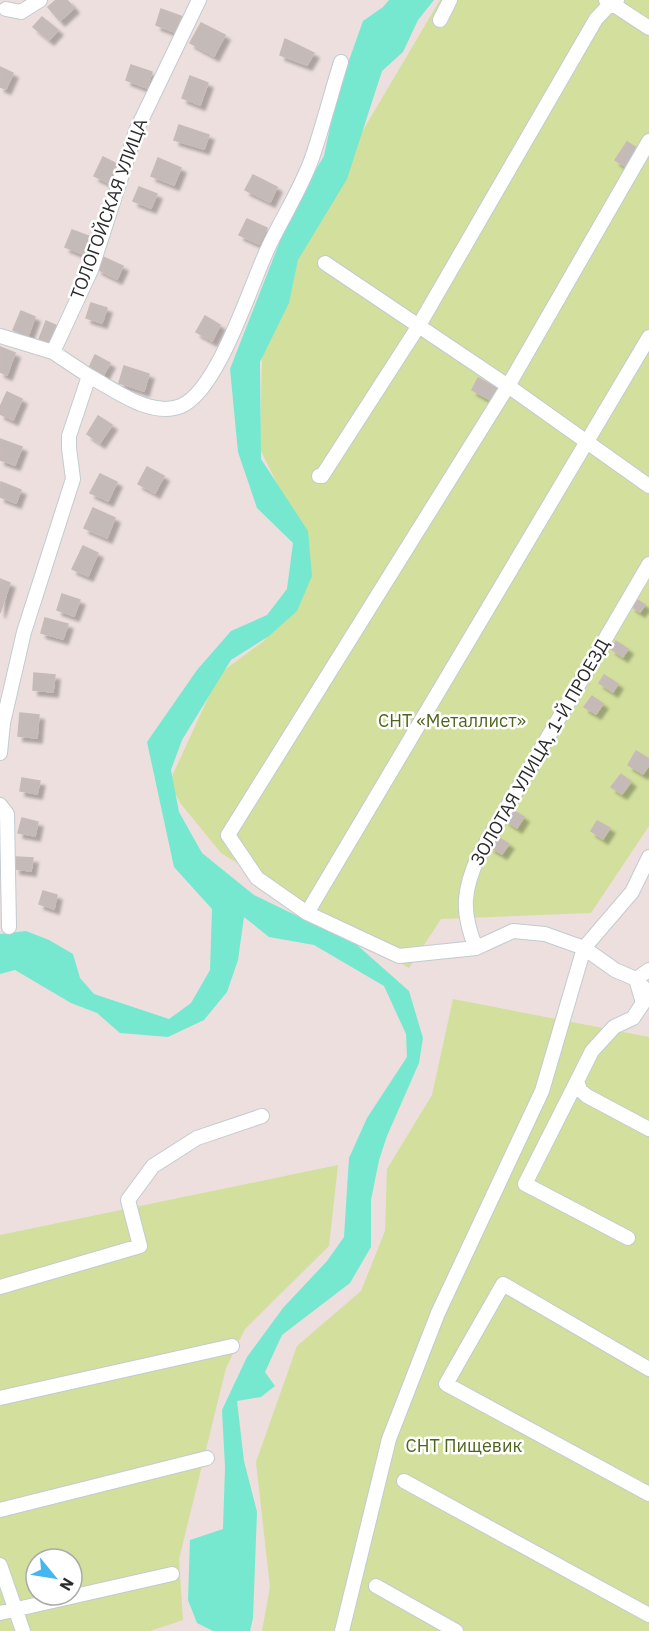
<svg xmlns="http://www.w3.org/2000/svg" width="649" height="1631" font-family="'IBM Plex Sans',sans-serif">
  <defs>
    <filter id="shadow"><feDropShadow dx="5" dy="5" stdDeviation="1.5" flood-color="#0004"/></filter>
  </defs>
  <rect width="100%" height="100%" fill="#ecdfdd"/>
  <path fill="#d3df9d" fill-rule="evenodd" d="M440,0H649V826L591,913L441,919L409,968L221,853L181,804L169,783L219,674L264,641L302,592L291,512L260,449L262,357L304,230Z
    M453,999L649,1037V1631H262L270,1587L256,1462L297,1346L361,1291L385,1231L387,1169L432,1095Z
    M338,1165L329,1246L245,1329L226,1368L179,1559L183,1620L150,1631H0V1235ZM36,1559H72V1595H36Z"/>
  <path fill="#76e8d0" d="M389,0H434L418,20L403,52L382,71L347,179L298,260L289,303L260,362L261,459L308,531L312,576L297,611L269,636L231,660L182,740L171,770L179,812L202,853L254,895L357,945L409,991L423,1038L419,1063L387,1136L379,1160L371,1200V1247L350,1283L282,1335L265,1372L275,1386L261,1397L237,1401L244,1461L257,1512L253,1618L250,1631H213L197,1623L188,1600L190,1540L223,1529L225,1467L222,1410L247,1357L283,1308L327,1261L344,1237L349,1158L367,1118L407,1057L406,1034L384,986L314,945L269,937L244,917L238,960L227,992L204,1020L168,1037L120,1033L97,1013L71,1003L15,970L0,974V934L26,931L49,940L73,954L80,978L94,994L169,1019L191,1003L210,970L212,909L174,867L147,742L197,670L231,631L267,615L287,589L293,543L257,508L238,452L230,369L293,208L324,156L337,94L363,21L383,7Z"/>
  <path fill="#c4bbb9" stroke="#c7bab7" stroke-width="1.5" filter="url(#shadow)" d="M56,0H67L74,8L60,21L48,7Z
    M161,9L183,17L177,33L156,25Z
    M42,17L58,30L49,40L33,27Z
    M201,23L225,35L214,56L190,43Z
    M285,39L314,53L307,65L280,55Z
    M131,65L152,72L147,88L126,80Z
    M0,67L13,73L6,89L0,87Z
    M190,76L208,83L200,105L182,98Z
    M179,125L209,135L204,149L174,140Z
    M627,142L638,149L626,167L615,160Z
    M103,157L117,164L109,183L94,176Z
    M158,158L181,168L174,185L151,176Z
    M253,175L277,187L270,202L245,190Z
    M139,187L157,194L151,208L133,201Z
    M247,219L267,228L259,244L239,235Z
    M72,230L91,237L85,255L65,247Z
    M103,257L123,266L117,279L97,269Z
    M91,303L107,308L102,323L86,318Z
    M21,311L35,317L28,336L13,330Z
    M205,316L220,325L212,341L196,332Z
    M46,321L57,326L50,344L39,339Z
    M0,347L15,353L7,375L0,372Z
    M95,355L110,363L102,378L88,370Z
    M124,366L149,374L144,391L119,383Z
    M478,378L497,388L490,400L472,390Z
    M7,392L22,399L13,420L0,414V407Z
    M98,416L112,425L100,443L87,434Z
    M0,439L22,447L15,465L0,460Z
    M147,467L164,476L155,493L138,484Z
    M100,474L117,482L108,501L90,493Z
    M1,482L21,490L16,503L0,497Z
    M93,508L115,518L107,538L84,528Z
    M83,546L98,553L88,576L72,569Z
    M0,579L10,583L0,613Z
    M62,594L80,600L74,616L57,610Z
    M636,599L645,605L640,612L631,606Z
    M45,618L68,624L63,639L41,633Z
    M616,641L628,649L623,657L611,649Z
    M34,673L55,675L53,692L33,690Z
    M604,675L618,684L613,692L599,683Z
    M592,696L603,704L596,714L584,707Z
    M20,713L39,715L37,738L18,736Z
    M636,751L649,759V765L643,774L628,765Z
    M621,774L631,782L622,794L611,787Z
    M22,778L40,781L37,794L20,791Z
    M511,809L524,817L517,828L505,820Z
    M22,818L38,822L35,836L18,833Z
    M597,821L610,828L603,839L591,831Z
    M496,836L509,844L502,854L490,847Z
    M16,857L33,858L31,871L15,869Z
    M43,891L57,895L54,909L39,904Z"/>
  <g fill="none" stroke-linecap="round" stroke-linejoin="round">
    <g stroke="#c2cbd0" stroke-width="16">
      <path id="minor" d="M617,0L611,3L649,28
        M6,9L21,12L40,0
        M440,20L450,0
        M649,141L508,386L228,835L257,878L307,913L399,956L476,948L513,931L545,934L584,948L615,970L636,979L649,970
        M325,263L508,386L649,486
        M0,336L53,352L89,376L69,436V448L73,479L24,632L3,723L0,753
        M53,352L91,270L136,131L199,0
        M89,376C115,390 151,418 181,406C218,391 251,284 268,248C282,218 301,189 312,158C323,126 331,94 341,62
        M319,476H322L418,327L596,19L611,3L606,0
        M0,805L7,814L9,927
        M307,913L649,337
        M476,948C461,912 463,890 479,855L649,564
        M649,994L636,979L643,1003L633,1018L614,1027L592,1051L577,1081L580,1090L587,1096L649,1129
        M577,1081L525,1184L628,1238
        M0,1287L140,1246L128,1200L153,1166L197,1138L262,1116
        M649,1369L503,1284L446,1384L649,1494
        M0,1398L232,1346
        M404,1481L649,1615
        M0,1510L207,1458
        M0,1565L23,1631
        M376,1586L456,1631
        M0,1613L172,1574
        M342,1631L389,1439L438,1313L542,1091L584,948L632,892L649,857"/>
    </g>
    <use href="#minor" stroke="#fff" stroke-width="14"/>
  </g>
  <g text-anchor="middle" stroke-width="5" stroke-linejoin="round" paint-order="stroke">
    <g font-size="18" fill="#2b2b2b" stroke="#fff">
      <text transform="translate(109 209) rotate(-70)" y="6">ТОЛОГОЙСКАЯ УЛИЦА</text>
      <text transform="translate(540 752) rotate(-60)" y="6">ЗОЛОТАЯ УЛИЦА, 1-Й ПРОЕЗД</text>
    </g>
    <g font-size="18" fill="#4e641e" stroke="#fff">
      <text x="452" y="727">СНТ «Металлист»</text>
      <text x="464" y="1452">СНТ Пищевик</text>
    </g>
  </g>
  <g transform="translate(54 1577) rotate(120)"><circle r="28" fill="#ffffff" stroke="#aaaaaa" stroke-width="1.5"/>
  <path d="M0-4.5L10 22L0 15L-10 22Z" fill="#46b6f0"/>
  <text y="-9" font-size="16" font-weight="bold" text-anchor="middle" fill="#2b2b2b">N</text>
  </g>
</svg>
